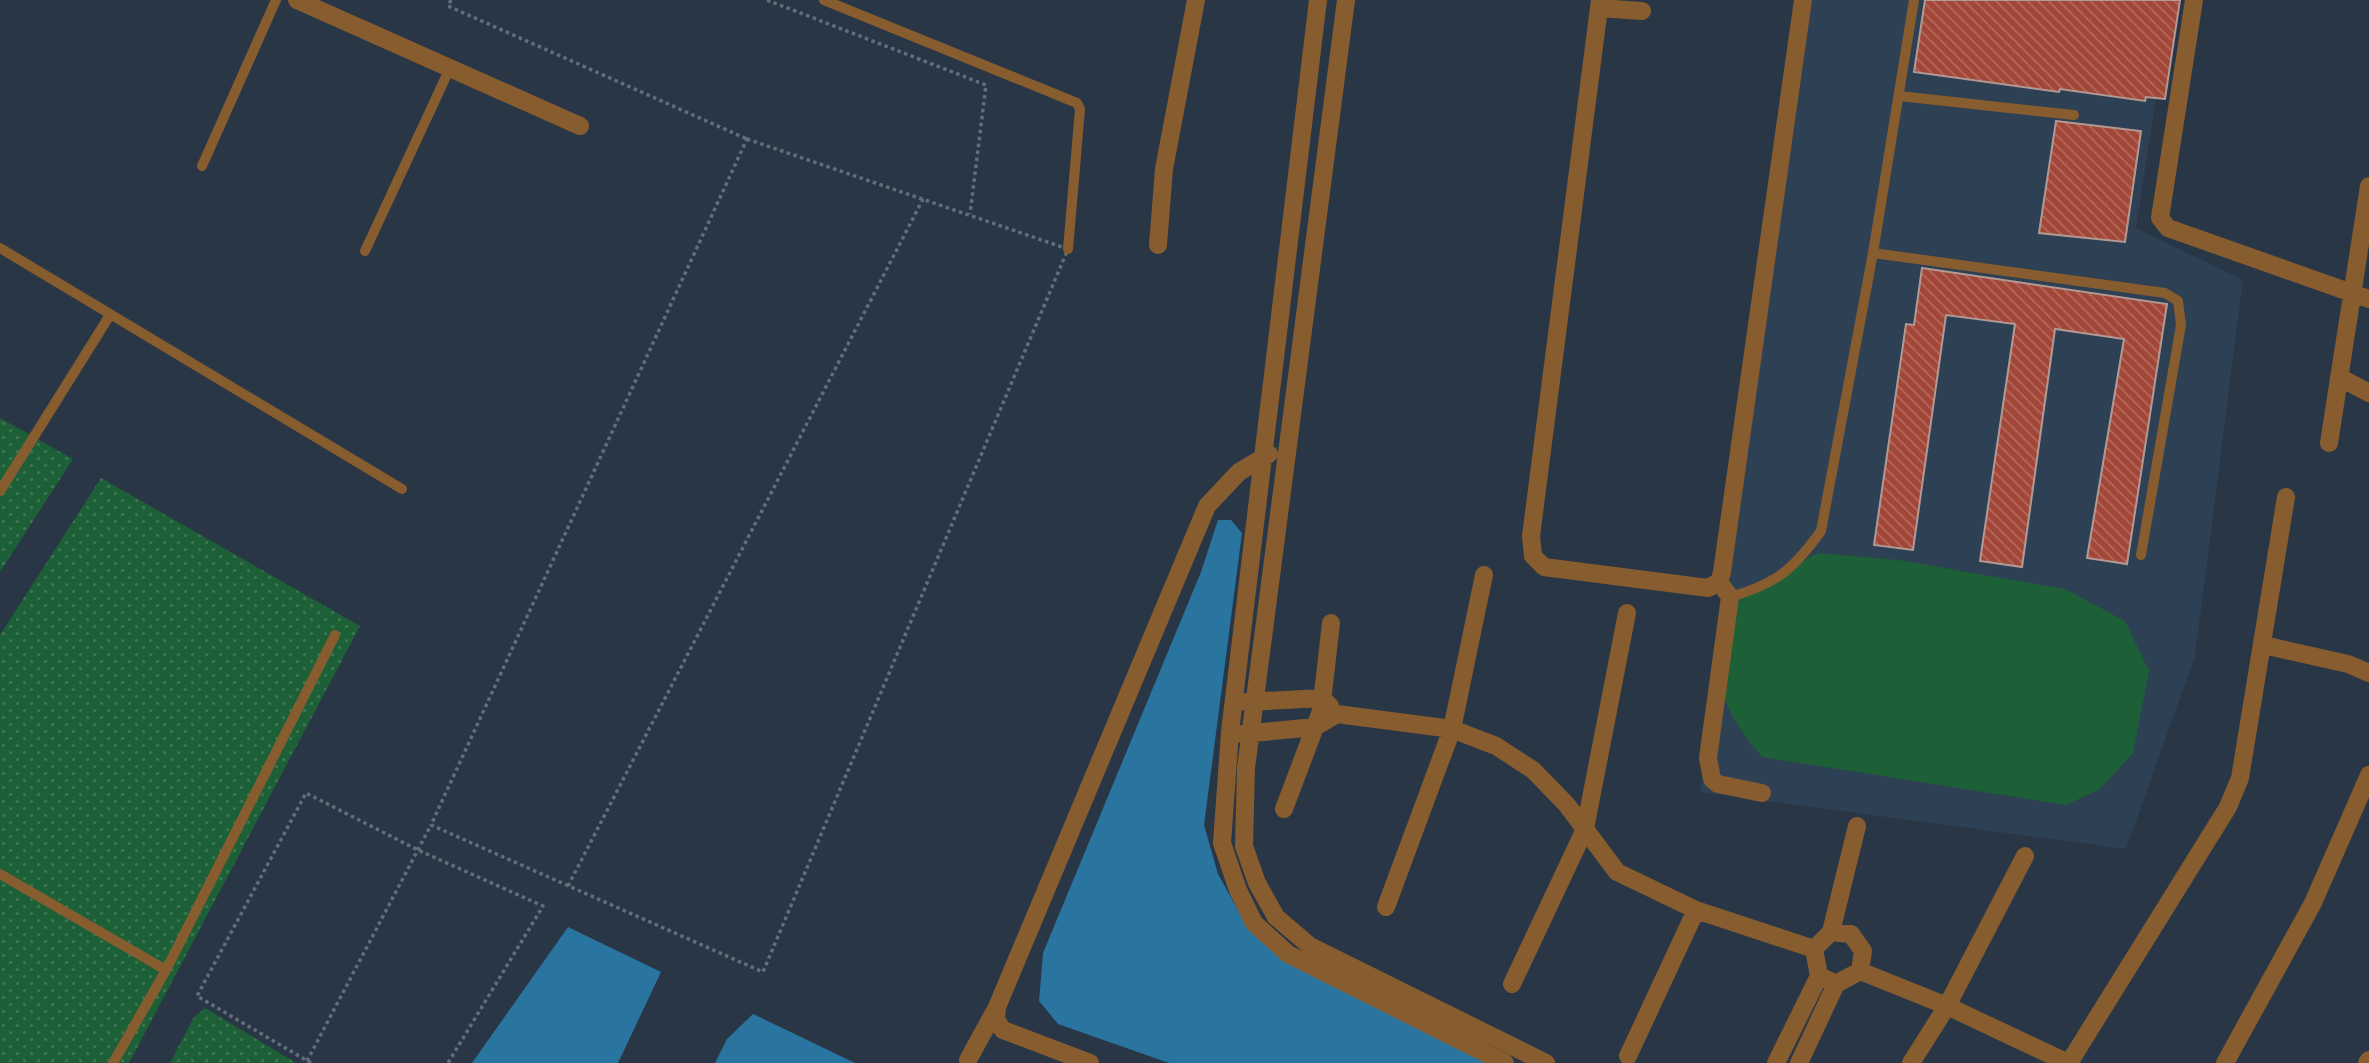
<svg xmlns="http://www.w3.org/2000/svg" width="2369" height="1063" font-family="'Roboto Condensed',sans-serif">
  <defs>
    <pattern id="green-dots" width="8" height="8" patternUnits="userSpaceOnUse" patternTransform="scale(1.75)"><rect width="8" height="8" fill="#1d6037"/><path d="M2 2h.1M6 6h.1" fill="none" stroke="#3d7654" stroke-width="1.8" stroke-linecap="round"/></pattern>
    <pattern id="building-back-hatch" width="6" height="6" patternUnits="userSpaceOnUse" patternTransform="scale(1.75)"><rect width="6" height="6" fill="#a24738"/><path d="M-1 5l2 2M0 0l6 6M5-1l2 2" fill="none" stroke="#b2695e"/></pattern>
  </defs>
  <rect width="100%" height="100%" fill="#293645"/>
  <path fill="#2e4054" d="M1810,0H2171L2136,228L2243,280L2195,656L2126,849L1700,792Z"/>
  <path fill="url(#green-dots)" d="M0,418L73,459L0,572Z
    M101,478L360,626L129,1063H0V635Z
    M205,1008L296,1063H170L194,1017Z"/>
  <path fill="#1d6037" d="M1818,553L1898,560L2065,589L2125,621L2149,671L2133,753L2100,789L2066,805L1762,757C1707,691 1714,670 1742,594Z"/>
  <path fill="#2a74a0" d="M1218,520H1231L1242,533L1204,825L1218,874L1244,921L1501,1063H1169L1058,1024L1039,1001L1043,953L1201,572Z
    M568,927L661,972L618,1063H472Z
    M753,1014L855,1063H715L727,1039Z"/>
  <path fill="url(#building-back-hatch)" stroke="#b39994" stroke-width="2" d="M1925,0H2180L2165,99L2146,97L2145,101L2060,89L2059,92L1914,72Z
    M2056,121L2141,131L2125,242L2039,233Z
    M1922,268L2167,304L2127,564L2087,558L2124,339L2055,329L2022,567L1980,561L2015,324L1946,315L1913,550L1874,545L1906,324L1914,325Z"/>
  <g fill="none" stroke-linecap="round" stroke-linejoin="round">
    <path stroke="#636e7b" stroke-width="3.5" stroke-dasharray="3.5 3.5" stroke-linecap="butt" d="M451,0L448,6L747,139
      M767,0L986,85L970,214
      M747,139L1068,249L763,972L431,825Z
      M568,886L923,199
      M307,1061L431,825
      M311,1063L197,996L306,793L418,850L543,906L448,1063"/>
    <path stroke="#875c2f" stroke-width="10" d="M824,0L1077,103L1080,109L1068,249
      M1899,96L2074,115
      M202,166L276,0
      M0,248L402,489
      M365,251L450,68
      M1873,253L2165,293L2178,301L2181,325L2141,555
      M0,491L110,315
      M1730,597C1776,584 1793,570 1821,531L1873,253L1914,0
      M0,874L166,970
      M113,1063L166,970L335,635"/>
    <path stroke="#875c2f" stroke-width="18" d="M297,0L580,126
      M1318,0L1230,732L1222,843L1238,890L1254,923L1288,954L1505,1063
      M1346,0L1246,768L1244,846L1257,883L1276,917L1310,946L1546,1063
      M1600,0L1531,536L1533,556L1544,567L1708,588L1719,582L1722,572L1803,0
      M2194,0L2160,218L2168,228L2369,299
      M1599,8L1642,11
      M1158,245L1164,169L1196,0
      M2339,377L2369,393
      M2329,443L2369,186
      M1719,582L1730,597L1708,758L1712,779L1718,784L1762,793
      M2263,645L2348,664L2369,673
      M1246,702L1322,698L1330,706
      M1242,734L1315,727L1337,714L1452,729L1496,746L1533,770L1567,805L1617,872L1696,910L1814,949
      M1284,809L1321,711L1331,623
      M1386,907L1452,729L1484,575
      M1831,932L1851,934L1863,951L1860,971L1836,984L1819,976L1814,949Z
      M1831,932L1857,826
      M1860,971L1947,1006L2068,1063
      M1512,984L1585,829L1627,613
      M997,1007L996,1020L1003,1030L1090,1063
      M1628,1056L1696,910
      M968,1060L997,1007L1207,506L1239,472L1269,454
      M1776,1063L1819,976
      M1799,1063L1836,984
      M1911,1063L1947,1006L2025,856
      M2069,1063L2228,807L2240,778L2286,497
      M2225,1063L2313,903L2369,775
      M2367,1063L2369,1060"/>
  </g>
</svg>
